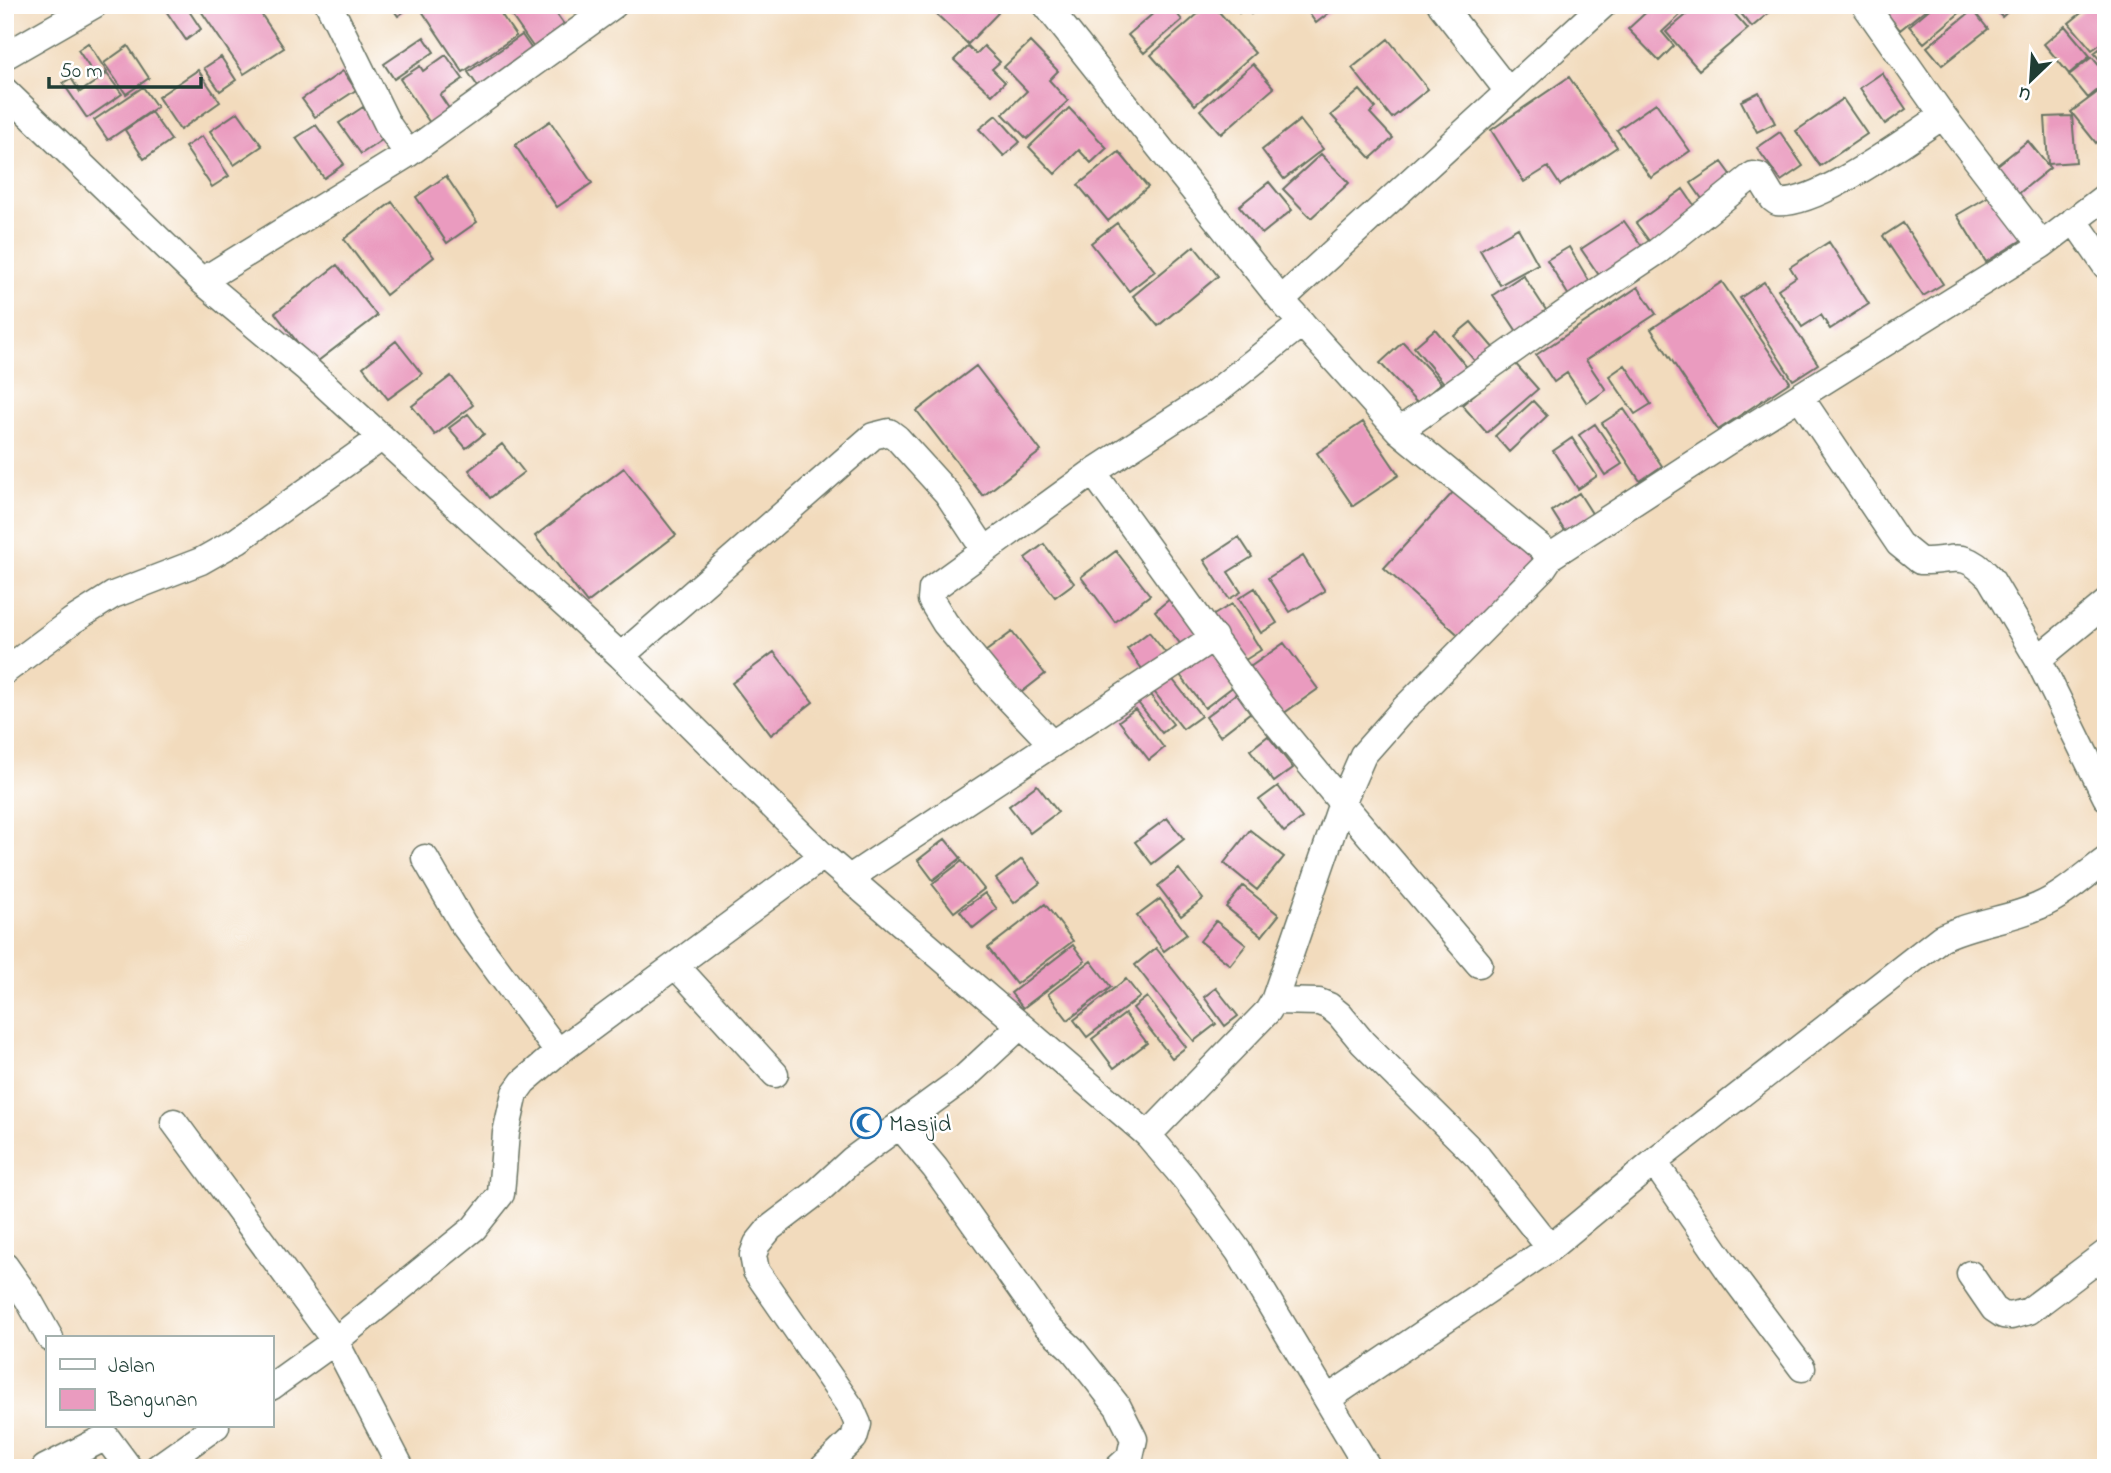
<svg xmlns="http://www.w3.org/2000/svg" width="2111" height="1473" font-family="'Indie Flower',sans-serif">
  <rect width="100%" height="100%" fill="#fff"/>
  <filter id="ink" filterUnits="userSpaceOnUse"><feTurbulence type="fractalNoise" baseFrequency=".0143" numOctaves="2"/><feDisplacementMap in="SourceGraphic" scale="14" xChannelSelector="R" yChannelSelector="G"/><feConvolveMatrix kernelMatrix="1 2 1 2 8 2 1 2 1" color-interpolation-filters="sRGB"/></filter>
  <filter id="wash" filterUnits="userSpaceOnUse"><feTurbulence type="fractalNoise" baseFrequency=".00686" numOctaves="4" result="noise"/><feDisplacementMap in="SourceGraphic" scale="28" xChannelSelector="R" yChannelSelector="G"/><feGaussianBlur stdDeviation="1.57" result="paint"/><feColorMatrix in="noise" values="0 0 0 0 0 0 0 0 0 0 0 0 0 0 0 0 0 1.4 0 .05"/><feComposite in="paint" operator="in"/></filter>
  <g filter="url(#wash)">
    <rect width="100%" height="100%" fill="#f2dbbd"/>
    <g id="blocks">
      <path fill="#ea9bbf" d="M168,5H185L201,29L186,40L164,8Z
        M197,5H255L284,48L244,74Z
        M390,5H413L398,16Z
        M424,5H495L516,36L463,72L420,8Z
        M504,5H550L568,30L536,51Z
        M557,5H572L562,12Z
        M932,5H990L998,13L968,44L930,8Z
        M1163,5H1170L1182,20L1144,53L1128,35Z
        M1208,5H1213L1255,53L1195,105L1151,55Z
        M1232,5H1262L1251,14L1245,7L1239,13Z
        M1303,5H1339L1316,23Z
        M1654,5H1691L1662,32L1674,46L1659,61L1628,29Z
        M1698,5H1727L1748,29L1699,70L1666,32Z
        M1734,5H1778L1752,27Z
        M1888,5H1931L1900,30L1883,9Z
        M1934,5H1969L1924,43L1909,26Z
        M1991,5H2015L2002,17Z
        M2091,5H2094L2106,19V40L2092,50L2069,23Z
        M1973,10L1988,29L1942,65L1927,47Z
        M2065,26L2090,56L2069,74L2044,44Z
        M522,35L535,54L481,91L468,72Z
        M424,37L434,52L394,79L384,64Z
        M1388,39L1428,89L1392,118L1352,68Z
        M1030,42L1058,71L1049,80L1068,101L1027,139L1003,114L1027,91L1004,67Z
        M88,43L107,72L97,79L78,50Z
        M2106,44V67L2094,53Z
        M128,46L149,78L126,94L104,63Z
        M968,46L976,54L984,46L1000,62L992,69L1005,82L992,95L954,60Z
        M446,55L463,79L440,95L452,113L432,126L400,79L420,66L423,71Z
        M221,57L236,80L220,91L204,68Z
        M2092,57L2106,74V83L2088,98L2069,75Z
        M1253,64L1274,88L1221,134L1200,110Z
        M198,70L220,102L180,130L158,97Z
        M343,71L356,90L315,117L302,99Z
        M1882,73L1906,109L1885,124L1860,88Z
        M107,74L122,94L87,118L63,83L71,78L80,92Z
        M1569,77L1617,147L1560,185L1548,167L1524,182L1491,130Z
        M2106,86V135L2096,143L2071,112Z
        M143,87L157,107L108,140L94,120Z
        M1360,90L1376,108L1370,113L1393,138L1371,158L1331,115Z
        M1759,92L1775,123L1757,132L1741,101Z
        M1843,99L1867,134L1820,166L1796,131Z
        M1656,103L1690,151L1651,178L1617,130Z
        M363,107L385,138L361,154L339,123Z
        M1069,108L1107,148L1091,163L1079,150L1055,174L1029,147Z
        M151,112L171,140L144,159L125,130Z
        M238,112L262,146L234,165L210,131Z
        M996,115L1020,142L1004,156L979,129Z
        M2072,116L2076,162L2048,164L2045,117Z
        M1300,120L1323,149L1284,179L1262,150Z
        M550,121L592,183L557,207L515,145Z
        M316,125L344,164L324,178L296,138Z
        M1780,132L1803,166L1781,181L1757,148Z
        M202,136L229,176L212,187L185,147Z
        M2028,141L2050,168L2018,194L1995,167Z
        M1119,152L1148,187L1108,221L1078,185Z
        M1321,154L1349,183L1311,218L1283,189Z
        M1722,162L1738,184L1707,206L1691,183Z
        M446,176L477,222L447,243L416,197Z
        M1269,182L1292,210L1262,234L1239,206Z
        M1683,189L1698,211L1652,245L1636,223Z
        M1996,192L2025,238L1986,262L1957,215Z
        M392,202L434,257L386,295L344,239Z
        M1624,221L1646,252L1603,281L1581,249Z
        M1117,223L1155,271L1129,291L1091,243Z
        M1903,223L1943,284L1923,296L1883,236Z
        M1518,228L1538,264L1500,285L1480,250Z
        M1829,242L1869,304L1830,329L1821,315L1802,327L1778,289L1796,277L1790,267Z
        M1194,246L1218,276L1158,326L1133,296Z
        M1569,247L1594,289L1572,301L1547,260Z
        M337,265L377,316L314,364L275,313Z
        M1523,275L1548,313L1518,333L1493,295Z
        M1722,282L1790,382L1718,430L1651,329Z
        M1764,282L1818,364L1793,380L1740,298Z
        M1638,287L1656,314L1586,360L1606,390L1587,403L1567,373L1554,382L1536,355Z
        M1471,322L1495,350L1478,365L1454,336Z
        M1435,329L1470,371L1449,389L1414,347Z
        M396,341L422,374L388,399L363,367Z
        M1403,342L1441,383L1418,404L1380,363Z
        M1513,361L1538,389L1487,433L1462,405Z
        M1625,365L1651,404L1635,414L1609,376Z
        M976,366L1041,451L983,496L917,411Z
        M451,376L473,405L435,435L412,406Z
        M1533,401L1547,416L1509,452L1495,436Z
        M1624,409L1662,466L1640,481L1602,423Z
        M468,414L484,434L466,448L449,428Z
        M1363,422L1399,475L1353,506L1317,453Z
        M1595,424L1622,464L1605,475L1579,435Z
        M1572,438L1597,476L1578,489L1553,451Z
        M502,444L524,472L490,498L469,470Z
        M624,468L676,535L587,603L535,536Z
        M1456,489L1536,561L1464,640L1384,568Z
        M1579,493L1593,515L1566,533L1552,511Z
        M1239,537L1252,557L1228,572L1241,592L1229,599L1204,560Z
        M1044,544L1074,583L1055,597L1025,558Z
        M1116,551L1150,595L1115,622L1081,577Z
        M1303,556L1325,591L1290,612L1268,578Z
        M1255,588L1277,623L1261,633L1239,598Z
        M1176,594L1203,629L1182,646L1155,611Z
        M1232,604L1261,650L1242,662L1212,616Z
        M1012,632L1045,674L1018,695L985,652Z
        M1149,632L1168,656L1146,674L1127,649Z
        M1284,643L1318,689L1277,718L1243,672Z
        M1210,645L1239,682L1205,708L1177,671Z
        M774,652L813,702L771,735L732,683Z
        M1170,676L1201,716L1183,729L1152,689Z
        M1242,689L1256,708L1220,736L1206,717Z
        M1147,691L1173,724L1162,733L1136,700Z
        M1135,709L1164,748L1149,760L1119,721Z
        M1268,736L1293,768L1274,782L1250,750Z
        M1037,785L1058,812L1030,833L1009,806Z
        M1278,786L1302,818L1284,832L1259,800Z
        M1167,818L1184,839L1152,864L1135,842Z
        M1250,830L1284,857L1257,890L1224,863Z
        M945,839L961,858L933,880L918,860Z
        M1022,859L1040,883L1014,903L996,879Z
        M962,861L984,889L954,912L932,884Z
        M1179,869L1203,899L1181,916L1158,886Z
        M1243,886L1279,915L1262,936L1226,907Z
        M985,893L997,909L973,928L960,911Z
        M1160,899L1187,934L1164,951L1137,916Z
        M1045,904L1073,941L1016,984L988,948Z
        M1216,921L1246,945L1230,965L1200,941Z
        M1073,945L1085,961L1023,1008L1011,993Z
        M1156,948L1216,1024L1194,1041L1135,965Z
        M1091,961L1111,987L1068,1020L1048,994Z
        M1126,979L1140,997L1087,1037L1074,1020Z
        M1216,988L1238,1016L1225,1026L1204,997Z
        M1147,997L1186,1047L1172,1058L1133,1008Z
        M1125,1014L1147,1043L1114,1068L1092,1039Z"/>
    </g>
  </g>
  <g filter="url(#ink)">
    <use href="#blocks" fill-opacity="0" stroke="#697464" stroke-width="2"/>
    <g fill="none" stroke-linecap="round" stroke-linejoin="round">
      <g stroke="#697464" stroke-width="29">
        <path id="minor" d="M329,5L388,125L408,154L614,5
          M1046,5L1281,300L1399,431L1551,556
          M1441,5L1508,91
          M1865,5L1943,116L2042,245
          M5,56L94,5
          M5,91L202,281L305,367L621,656L823,856L1148,1135L1186,1180L1239,1252L1368,1468
          M2074,220L2106,266
          M202,281L408,154
          M1281,300L1603,5
          M1302,323L1216,392L1093,472L1263,707L1342,803L1479,964
          M1800,397L1899,544L1920,561C1955,562 1962,548 1990,578L2038,659
          M1399,431L1571,309L1658,251L1753,175L1759,176L1773,199L1777,202C1817,207 1908,138 1943,116
          M2106,603L2038,659L2106,797
          M621,656L873,436L889,432L897,438L947,493L984,549
          M5,671L72,621L113,595L201,561L238,540L381,438
          M1052,744L995,684L945,623L931,600L932,589L1093,472
          M425,858L463,924L558,1052
          M851,877L1214,637
          M676,966L775,1074
          M1274,1001L1319,1002L1329,1006L1340,1015L1363,1043L1478,1157L1550,1248
          M174,1122L335,1341L401,1468
          M899,1125L935,1168L1046,1325L1073,1350L1097,1380L1118,1407L1134,1439L1130,1457L1118,1468
          M1148,1135L1268,1011L1274,1001L1342,803L1363,755L1401,712L1543,568L1551,556L1728,441L2042,245L2106,196
          M1654,1162L1730,1272L1802,1368
          M5,1266L28,1299L50,1338
          M1970,1274L1994,1309L2003,1315L2011,1316L2029,1311L2106,1253
          M271,1387L335,1341L474,1228L501,1194L506,1133L515,1093L523,1082L558,1052L823,856
          M1327,1399L1550,1248L1654,1162L1941,938C1973,922 2008,920 2039,906C2063,896 2085,875 2106,860
          M45,1468L106,1437L129,1468
          M157,1468L216,1426
          M823,1468L854,1438L858,1424L851,1408L756,1271L753,1255L757,1244L770,1228L816,1193L852,1160L964,1078L1020,1026"/>
      </g>
      <use href="#minor" stroke="#fff" stroke-width="26"/>
    </g>
  </g>
  <defs>
    <g id="mosque-ring" transform="scale(1.575)"><circle r="9.5" fill="#fff" stroke="#1f6fb2" stroke-width="1.5"/><path d="M3.5-4.9A6 6 0 1 0 3.5 4.9A5 5 0 1 1 3.5-4.9Z" fill="#1f6fb2"/></g>
  </defs>
  <g fill-rule="evenodd">
    <use href="#mosque-ring" x="866" y="1123"/>
  </g>
  <g text-anchor="middle" stroke-width="5" stroke-linejoin="round" paint-order="stroke">
    <g font-size="24" fill="#1f3d34" stroke="#fff" text-anchor="start">
      <text x="889" y="1131">Masjid</text>
    </g>
  </g>
  <rect width="2111" height="1473" fill="none" stroke="#fff" stroke-width="28"/>
  <rect x="46" y="1336" width="228" height="91" fill="#ffffff" stroke="#a5b1ae" stroke-width="2"/>
  <rect x="60" y="1359" width="35" height="10" fill="#ffffff" stroke="#a5b1ae" stroke-width="2"/>
  <text x="108" y="1372" font-size="21" fill="#1f3d34">Jalan</text>
  <rect x="60" y="1389" width="35" height="21" fill="#ea9bbf" stroke="#a5b1ae" stroke-width="2"/>
  <text x="108" y="1406" font-size="21" fill="#1f3d34">Bangunan</text>
  <g transform="translate(2031 80) rotate(205)" stroke="#ffffff" stroke-width="5" paint-order="stroke">
  <path d="M0-5L12 26L0 18L-12 26Z" fill="#1f3d34"/>
  <text y="-10" font-size="19" font-weight="bold" text-anchor="middle" fill="#1f3d34">U</text>
  </g>
  <path d="M49 77v10h152v-10" fill="none" stroke="#1f3d34" stroke-width="3.5"/>
  <text x="60" y="77" font-size="21" fill="#1f3d34" stroke="#ffffff" stroke-width="5" paint-order="stroke">50 m</text>
</svg>
